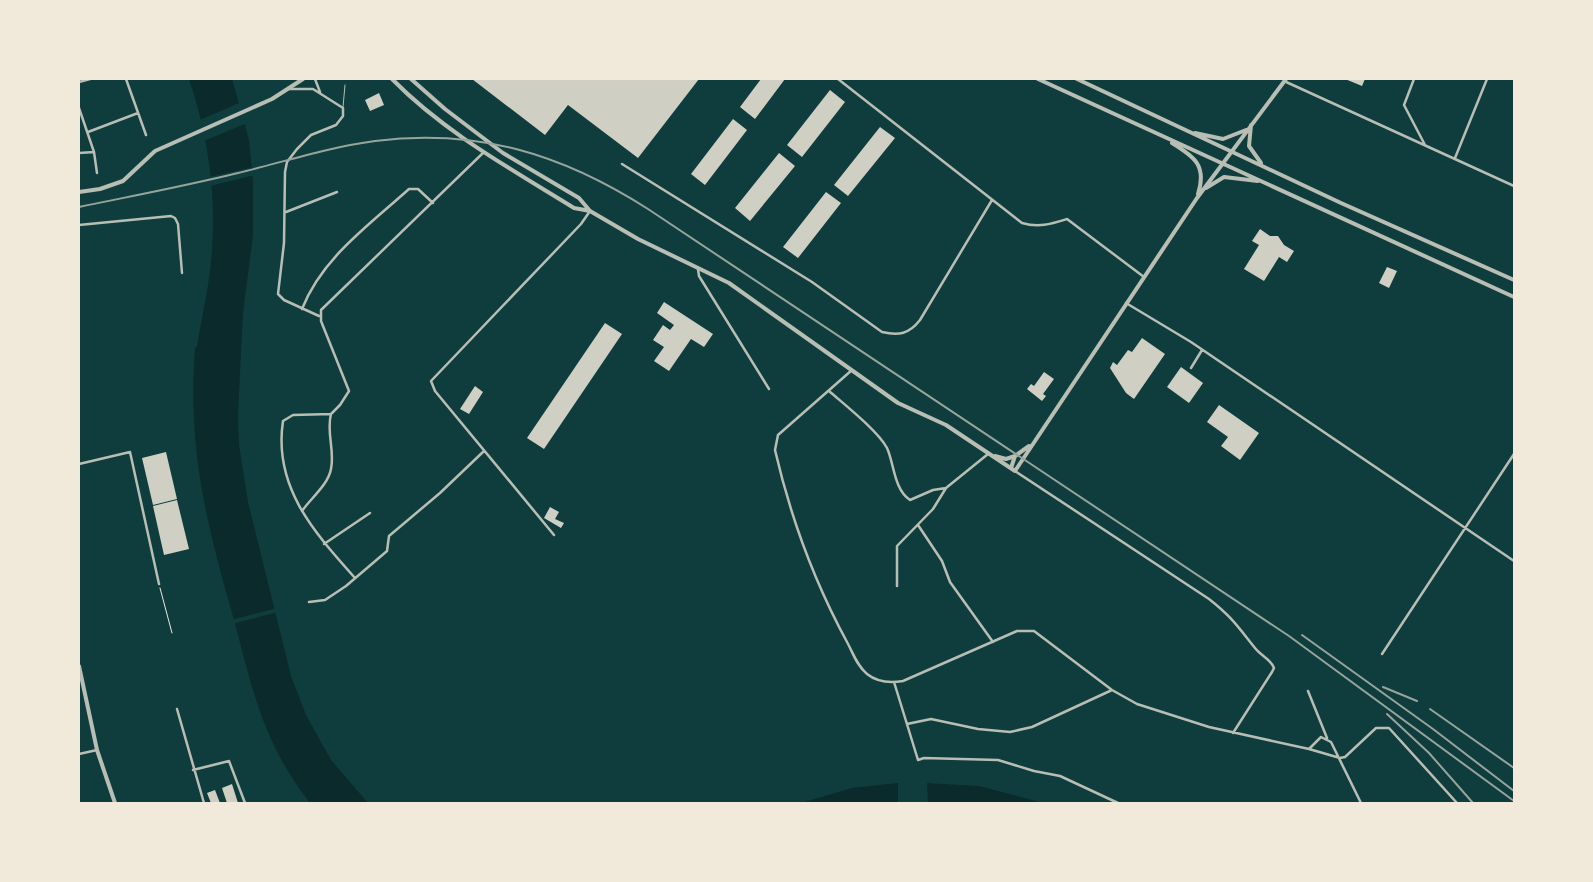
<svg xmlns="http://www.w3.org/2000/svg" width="1593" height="882" font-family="'Work Sans',sans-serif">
  <rect width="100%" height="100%" fill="#0f3d3e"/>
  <path fill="#0a2a2b" d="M189,79H232L249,140L253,181V235L243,313L238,415L239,445L248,502L291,676L306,715L331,760L368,803H310C263,743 253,691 234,620C207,525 187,449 195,348L197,346C201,321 207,296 210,271C218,204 210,142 189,79Z
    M907,782L979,786L1043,803H801L852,788Z"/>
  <path fill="#0f3d3e" d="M241,102L247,123L204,141L200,120Z
    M254,167L255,175L210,186L209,177Z
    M277,608L278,612L232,624L231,620Z
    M898,780H927L928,803H898Z"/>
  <path fill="#cfcfc3" d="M472,79H699L638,158L568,105L545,135Z
    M761,79H785L755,119L740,107Z
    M1345,79H1365L1362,86Z
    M830,90L845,102L802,157L787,145Z
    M379,93L384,105L370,111L365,100Z
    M733,119L747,130L705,185L691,174Z
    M880,127L895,138L848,196L834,185Z
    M779,153L795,166L750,221L735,208Z
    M826,192L841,203L798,258L783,247Z
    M1260,229L1270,236H1278L1284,245L1294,251L1287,262L1279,257L1264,281L1244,269L1259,245L1252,241Z
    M1387,267L1397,271L1389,288L1379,283Z
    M664,302L713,334L704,347L691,339L669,371L654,361L664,347L653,340L663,325L670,330L674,325L657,313Z
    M605,323L622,334L544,449L527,438Z
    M1142,338L1165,354L1134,399L1126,393L1110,368L1113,362L1117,365L1128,350L1132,352Z
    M1181,367L1203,383L1189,403L1167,387Z
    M1044,372L1054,379L1043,394L1046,396L1042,401L1027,389L1031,384L1034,386Z
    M475,386L483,392L469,414L460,409Z
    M1219,405L1259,433L1240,460L1221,446L1228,437L1207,422Z
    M166,452L177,499L153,505L142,458Z
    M177,500L189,549L164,555L153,506Z
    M550,507L559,512L555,519L564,523L561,528L544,518Z
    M232,784L238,803H227L222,788Z
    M215,790L220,803H211L207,793Z"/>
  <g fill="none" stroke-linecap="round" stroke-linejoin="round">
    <path stroke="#f1e9da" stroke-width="1" d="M160,588L172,633"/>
    <path stroke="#b8beb3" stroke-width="1" d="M343,107L345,85"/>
    <path stroke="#b8beb3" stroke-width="2.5" d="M126,79L146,135
      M315,79L320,92
      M838,79L1022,223C1039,228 1051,224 1067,219L1144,277
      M1414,79L1404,105L1425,145
      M1284,81L1514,186
      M79,82L90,79
      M289,89H313L343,108V116L336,125L311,135L297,149L287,162L285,172L284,243L278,294L284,300L319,316
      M79,108L94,152L97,173
      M88,132L138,113
      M79,153L94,152
      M1455,158L1487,79
      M622,164L812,282L882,332C899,336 909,334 920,320L992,200
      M286,212L337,192
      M79,225L171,216L175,218L178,224L182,273
      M698,269L699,276L769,389
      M1126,303L1191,342L1514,561
      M302,309C322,258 369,225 409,189H418L433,203
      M1191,368L1202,350
      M852,370L778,435L775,450C790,515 815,583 847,642C853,653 857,666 867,674C877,682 891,683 903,681L1017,631H1034L1112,690L1137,704L1209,727L1309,749L1340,758L1345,757L1376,728H1389L1457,803
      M829,391C845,405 878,431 887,448C894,463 894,490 910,500L933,490L946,488
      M331,414L340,405L349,391L321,321V310L484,152
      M331,414L293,415L283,421C273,487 314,532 355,578
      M79,464L130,452L159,584
      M1015,471L1209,599C1232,617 1238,627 1255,648C1261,656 1271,659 1274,668L1272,672L1233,733
      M302,511C311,498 328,485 331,469C335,450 326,432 331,414
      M918,525L942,561L950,582L993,642
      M554,535L435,391L431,381L581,224L590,211
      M324,544L370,513
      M897,586V546L933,509L946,488L988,454
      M309,602L325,600L346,586L387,551L389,536L440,493L484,451
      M1382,654L1514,454
      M894,682L918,760L924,758L998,760L1034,771L1060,776L1118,803
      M1308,691L1327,738
      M177,709L204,803
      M907,724L931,719L978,729L1010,732L1032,727L1112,690
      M1309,749L1321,737L1331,742L1361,803
      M79,754L97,750
      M193,770L229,761L245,803"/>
    <path stroke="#b8beb3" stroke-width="4" d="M392,79C444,132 511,169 574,208L590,211
      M411,79L445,109L503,153L579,198L590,211L638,239L729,283L898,403L946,425L1015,471L1197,198L1286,79
      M1038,79L1514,297
      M1077,79L1341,203L1514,280
      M1251,125L1249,146L1261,163
      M1195,133L1223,139L1246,130
      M1172,143C1195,157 1207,166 1198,194
      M1206,188L1224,177L1258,181
      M79,192L100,189L123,181L155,151L272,99L303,79
      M995,456L1006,459L1015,456
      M1011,468L1015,456L1029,446
      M79,666L97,750L115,803"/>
    <path stroke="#97a49c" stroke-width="2" d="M79,207C132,196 185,186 238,173C283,162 329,147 375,141C478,128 562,154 648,209L1289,636L1514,801
      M1302,635L1433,729L1514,791
      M1383,687L1417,701
      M1430,709L1514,768
      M1387,714L1429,753L1473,803"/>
  </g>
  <rect width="1593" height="882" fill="none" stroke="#f1e9da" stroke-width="160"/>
</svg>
